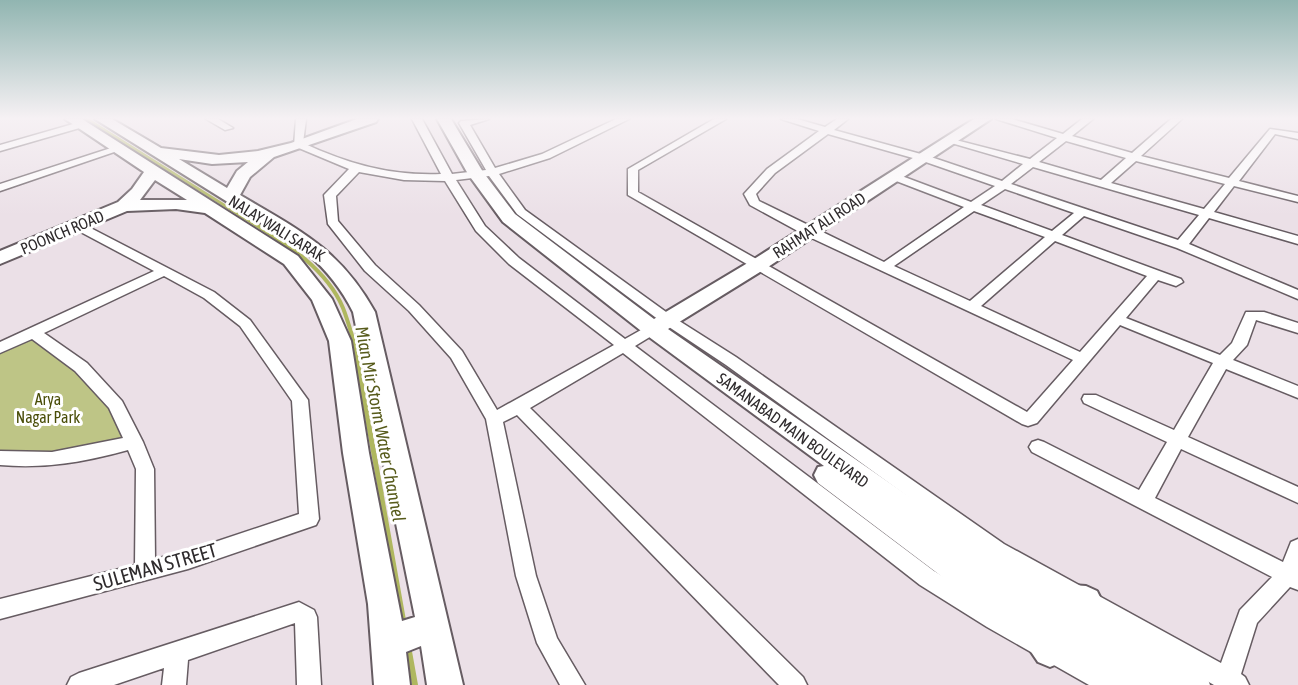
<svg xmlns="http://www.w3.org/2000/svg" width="1298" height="685" viewBox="0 0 1298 685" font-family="'Asap Condensed',sans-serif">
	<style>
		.green { fill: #bec586 }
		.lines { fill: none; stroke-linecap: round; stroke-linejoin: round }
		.stream-far3 { stroke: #afb75f; stroke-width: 3 }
		.stream-far2 { stroke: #afb75f; stroke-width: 4 }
		.stream-far1 { stroke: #afb75f; stroke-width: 5 }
		.stream { stroke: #afb75f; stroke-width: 6 }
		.street-casing { stroke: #665c62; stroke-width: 3 }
		.secondary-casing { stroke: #665c62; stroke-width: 4 }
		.street { fill: #fff; fill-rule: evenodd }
		.secondary { fill: #fff; fill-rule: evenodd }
		.labels { text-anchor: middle; stroke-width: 6; stroke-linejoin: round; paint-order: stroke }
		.street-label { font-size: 16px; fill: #2f2b2d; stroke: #fff }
		.park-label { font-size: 16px; fill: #494d08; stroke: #fff }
		.water-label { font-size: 18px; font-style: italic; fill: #575b1b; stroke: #fff }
		.near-street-label { font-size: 20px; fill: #2f2b2d; stroke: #fff }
	</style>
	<rect width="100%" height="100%" fill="#ebe0e7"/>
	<path class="green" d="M39,325L116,410L132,441L56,457L0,453V344Z"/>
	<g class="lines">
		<path class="stream-far3" d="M87,119L243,217"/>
		<path class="stream-far2" d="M241,215C278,239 325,265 343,308C347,318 350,329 353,339"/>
		<path class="stream-far1" d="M353,338L381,493"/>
		<path class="stream" d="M380,491L404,626
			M408,646L415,685"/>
		<g class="street-casing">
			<path id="street" d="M206,119H218L233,128L225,130Z
				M296,119H306L303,143C348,164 391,176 441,174L412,119H422L452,174L486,170L459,123L461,121L489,119L470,125L495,168L542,154L616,119H629L550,158L499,174L525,210L673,317L736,357L1004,544L1221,663L1240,610L1272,577L1032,452L1029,447L1032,442L1038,440L1044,442L1139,490L1167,442L1084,403L1082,399L1084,395H1096L1174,430L1213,363L1120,325L1037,423L1028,426L1022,424L628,195V169L714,119H726L638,170V192L1027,412L1073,360L805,235L750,205L744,194L767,169L819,131L781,119H797L825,127L837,119H848L834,130L928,156L1002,181L1023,164L948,142V138L1030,159L1057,138L996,119H1012L1063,134L1082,119H1093L1072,136L1132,153L1171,119H1182L1141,156L1229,178L1270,129L1298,133V139L1275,134L1239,181L1298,196V202L1234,186L1214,212L1298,236V244L1209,218L1189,244L1298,290V299L1177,248L1084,216L1062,235L1181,279L1183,282L1176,286L1158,280L1126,318L1220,355L1232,343L1246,312H1264L1298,323V333L1256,320L1247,345L1233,360L1298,386V398L1226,369L1188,437L1298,487V503L1181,449L1155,498L1283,562L1291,542L1298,539V590L1290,587L1257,623L1241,674L1245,677L1249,685H1214L990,556L726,365L663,323L517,214L489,176L456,180L485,226L519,258L625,339L648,326H658L660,329L658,332L635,346L934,571L1003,613L1120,677L1124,685H1089L987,627L920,585L623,353L530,408L803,677L807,685H779L517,415L503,422L536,576L557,638L585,685H560L537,643L516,576L486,419L451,358L409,311L365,271L328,224L324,195L349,169L294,146ZM828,134L920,160L995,186L971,202L899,175H891V179L964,207L884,262L759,201L756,194L775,173ZM1066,141L1126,158L1101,180L1039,162ZM1136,161L1225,184L1204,209L1111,183ZM1033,167L1199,215L1178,240L1011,184ZM359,172L404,180L445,181L476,231L509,264L614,345L497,410L462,351L419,305L375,265L338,221L336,196ZM1005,189L1074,213L1052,231L981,205ZM974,211L1045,237L970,301L894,266ZM1055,241L1147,276L1080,352L981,306Z
				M80,122L85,125L83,127L0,151V145Z
				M114,147L123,149L0,191V184Z
				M79,222L214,292L250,320L308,400L319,519L316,525L188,569L0,619V599L135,565L136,469L128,450C85,462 45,469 0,465V451L52,452L123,438L109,408L75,371L32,339L0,353V342L154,271L75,229V223ZM164,276L204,298L240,326L292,401L299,514L188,551L155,559L154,469L143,442L122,401L87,363L44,333Z
				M299,602L314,610L317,617L321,685H297L295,623L188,660L186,685H162L164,668L114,685H67L71,677L79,673Z"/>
		</g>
		<g class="secondary-casing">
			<path id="secondary" d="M65,119H82L298,256L332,299L351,341L369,453L402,621L415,617L353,312C340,286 324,267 301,248L95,119H112L161,148L219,155L258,151L291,143L357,119H378L376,122L274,157L250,177L240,195C299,230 340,249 375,312L463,685H427L421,646L406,652L410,685H374L368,604L343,453L329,341L312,300L284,264L205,213L176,209L127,211L0,264V251L118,202L132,189L144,172ZM179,159L212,164L248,162L237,171L227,188ZM155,180L187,200H140Z
				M437,119H451L483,172L515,214L654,319L751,261L974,119H991L765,269L668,329L999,559L1043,583L1086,586L1097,591L1102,601L1095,612L1205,672L1210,685H1120L1066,653L1062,662L1050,667L1038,662L1008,618L957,588L818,483L814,475L818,467L824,466L645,334L503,222L468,174Z"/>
		</g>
		<use href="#street" class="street"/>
		<use href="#secondary" class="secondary"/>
	</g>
	<linearGradient id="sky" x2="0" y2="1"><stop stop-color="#91b5b1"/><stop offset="0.55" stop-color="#f6f1f4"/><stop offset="1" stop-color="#f6f1f4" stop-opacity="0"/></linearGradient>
	<rect width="1298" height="215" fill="url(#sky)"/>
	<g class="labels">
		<g class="street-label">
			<text transform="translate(819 225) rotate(-33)" y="6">RAHMAT ALI ROAD</text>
			<text transform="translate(277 228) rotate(32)" y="6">NALAY WALI SARAK</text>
			<text transform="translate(62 232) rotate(-23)" y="6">POONCH ROAD</text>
			<text transform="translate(793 430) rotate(36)" y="6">SAMANABAD MAIN BOULEVARD</text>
		</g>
		<g class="park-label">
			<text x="48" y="405">Arya<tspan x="48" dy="18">Nagar Park</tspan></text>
		</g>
		<g class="water-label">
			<text transform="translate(380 424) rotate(79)" y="6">Mian Mir Storm Water Channel</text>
		</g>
		<g class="near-street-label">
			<text transform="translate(155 567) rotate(-16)" y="7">SULEMAN STREET</text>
		</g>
	</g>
</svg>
